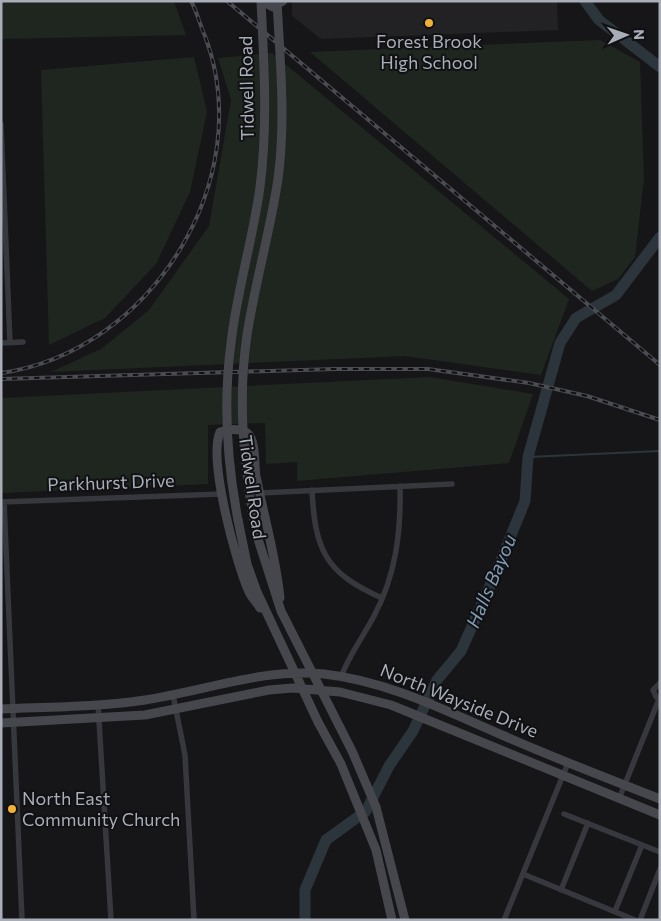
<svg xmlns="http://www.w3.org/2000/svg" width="661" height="921" viewBox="0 0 661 921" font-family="Commissioner,sans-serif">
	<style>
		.built { fill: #222225 }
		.green { fill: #1e261f }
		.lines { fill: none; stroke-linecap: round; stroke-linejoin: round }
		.stream { stroke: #2c353c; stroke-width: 2 }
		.river { stroke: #2c353c; stroke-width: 11 }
		.minor { stroke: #37383d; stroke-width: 5.5 }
		.secondary { stroke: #45474d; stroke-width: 9 }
		.rail-casing { stroke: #4a4c52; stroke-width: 4 }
		.rail { stroke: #111113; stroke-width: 2; stroke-dasharray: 5.5; stroke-linecap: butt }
		.secondary-bridge { stroke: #45474d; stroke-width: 9 }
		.poi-dot { fill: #f2b134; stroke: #111113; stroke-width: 2 }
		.labels { text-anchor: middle; stroke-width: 4; stroke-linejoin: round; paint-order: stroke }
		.poi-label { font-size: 18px; fill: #a8adb8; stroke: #111113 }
		.street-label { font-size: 18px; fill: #a8adb8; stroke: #111113 }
		.water-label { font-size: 19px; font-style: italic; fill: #7f9bb3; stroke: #111113 }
	</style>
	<rect width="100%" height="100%" fill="#161618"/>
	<path class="built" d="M292,1H557L558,30L321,39L292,16Z"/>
	<path class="green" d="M1,1H174L186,35L1,39Z
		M600,40L640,62L644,178L635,257L618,279L592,291L310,52Z
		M272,53L569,299L541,375L405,356L51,372L101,349L149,310L209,226L231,100L218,58Z
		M194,57L207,112L190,192L156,264L105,318L49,345L41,70Z
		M430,377L533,394L509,463L297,481V462L266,464L265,423L208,425V484L1,493V398Z"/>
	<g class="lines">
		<path class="stream" d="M528,457L660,451"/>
		<path class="river" d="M585,1L599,20L660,67
			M305,920V890L326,840L366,811L389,766L413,731L437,680L461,651L497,570L525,501L528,457L560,343L576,318L616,295L660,237"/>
		<path class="minor" d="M1,124L10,343
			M1,343L23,342
			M312,490C315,550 325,573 382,598
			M260,493L452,484
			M1,502L222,494
			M4,502L22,920
			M341,677C349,655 363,637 374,616C396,575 401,532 400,486
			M660,683L653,690L656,697L660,699
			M173,695L185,755L194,920
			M98,704L111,920
			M619,799L659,699
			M564,814L660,852
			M523,874L635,920
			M561,890L588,823
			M615,911L642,845
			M504,920L568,763
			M640,920L660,869"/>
		<path class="secondary" d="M262,1L273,7L283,1
			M253,516L258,539L281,611L352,751L376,807L405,920
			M238,520L247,564L257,592L318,722L341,764L376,850L392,920
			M260,608C257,603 252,598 249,592C236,563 208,460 220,432C229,429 246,427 251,438C256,449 254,465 256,476C264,517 276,557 280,598
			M1,709C49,707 98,707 145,700C205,691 262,668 324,674C387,681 444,710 502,735C554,758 607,778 660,799
			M1,723L145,715L269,690L293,688L340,692L391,705L660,815"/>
		<g class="rail-casing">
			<path id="rail" d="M227,1L660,365
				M1,373C151,352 259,179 205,36C200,25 197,12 191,1
				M1,379L334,369H428L529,383L587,396L660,420"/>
		</g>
		<use href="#rail" class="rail"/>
		<path class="secondary-bridge" d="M253,516C243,456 238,396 247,335C255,283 270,232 278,179C286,120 280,60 277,1
			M238,520C227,462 223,402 231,343C237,290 253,239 260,187C268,125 264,63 261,1"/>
	</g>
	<g class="poi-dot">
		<circle cx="429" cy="23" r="5"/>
		<circle cx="12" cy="809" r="5"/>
	</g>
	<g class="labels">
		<g class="poi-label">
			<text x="429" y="48">Forest Brook<tspan x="429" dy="21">High School</tspan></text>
			<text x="22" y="805" text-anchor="start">North East<tspan x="22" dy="21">Community Church</tspan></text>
		</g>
		<g class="street-label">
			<text transform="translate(247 88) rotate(-91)" y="6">Tidwell Road</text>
			<text transform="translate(111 483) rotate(-2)" y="6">Parkhurst Drive</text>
			<text transform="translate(252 487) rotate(82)" y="6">Tidwell Road</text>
			<text transform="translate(459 701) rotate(22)" y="6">North Wayside Drive</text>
		</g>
		<g class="water-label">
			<text transform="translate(491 581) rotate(-67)" y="7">Halls Bayou</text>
		</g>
	</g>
	<rect width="661" height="921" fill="none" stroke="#a8adb8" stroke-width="5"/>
	<g transform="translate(626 35) rotate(88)" stroke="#111113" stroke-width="4" paint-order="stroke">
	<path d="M0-4L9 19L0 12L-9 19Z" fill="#a8adb8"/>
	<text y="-8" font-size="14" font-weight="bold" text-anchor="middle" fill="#a8adb8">N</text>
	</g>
</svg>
